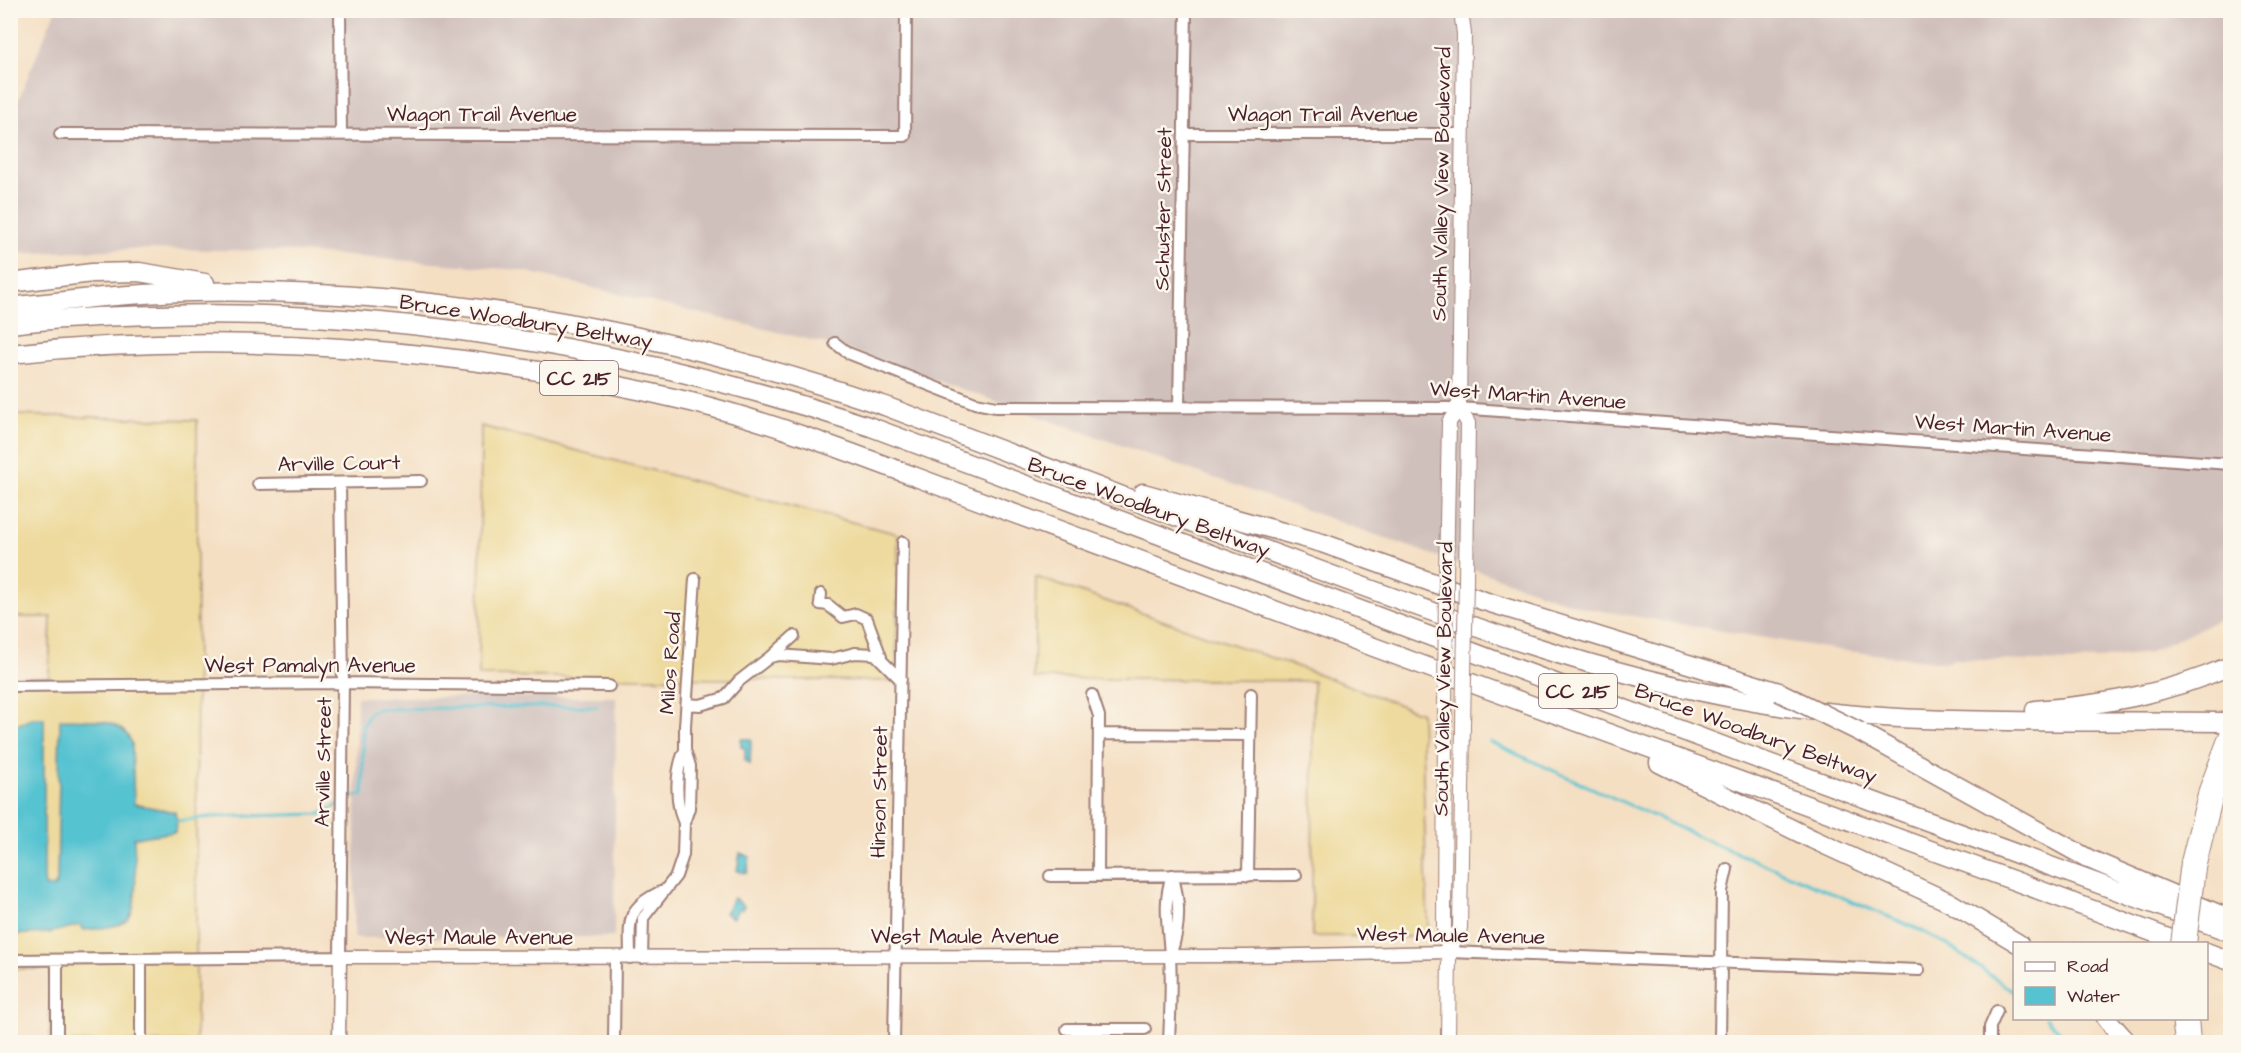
<svg xmlns="http://www.w3.org/2000/svg" width="2241" height="1053" viewBox="0 0 2241 1053" font-family="'Architects Daughter',sans-serif">
	<style>
		.industrial { fill: #d0c0bc }
		.sand { fill: #eeda9e; stroke: #9c7c64; stroke-width: 1.5 }
		.water { fill: #57c3d1; stroke: #50717e; stroke-width: 1.5 }
		.lines { fill: none; stroke-linecap: round; stroke-linejoin: round }
		.stream { stroke: #57c3d1; stroke-width: 3 }
		.minor-casing { stroke: #9f7f77; stroke-width: 14 }
		.tertiary-casing { stroke: #9f7f77; stroke-width: 15 }
		.secondary-casing { stroke: #9f7f77; stroke-width: 16 }
		.motorway-casing { stroke: #9f7f77; stroke-width: 21 }
		.minor { stroke: #fff; stroke-width: 10 }
		.tertiary { stroke: #fff; stroke-width: 12 }
		.secondary { stroke: #fff; stroke-width: 14 }
		.motorway { stroke: #fff; stroke-width: 18 }
		.secondary-bridge-casing { stroke: #9f7f77; stroke-width: 16; stroke-linecap: butt }
		.motorway-bridge-casing { stroke: #9f7f77; stroke-width: 21; stroke-linecap: butt }
		.secondary-bridge { stroke: #fff; stroke-width: 14 }
		.motorway-bridge { stroke: #fff; stroke-width: 18 }
		.labels { text-anchor: middle; stroke-width: 5; stroke-linejoin: round; paint-order: stroke }
		.shield { fill: #fbf7ec; stroke: #7f6065; stroke-width: 1.5 }
		.shield-label { font-size: 20px; font-weight: bold; fill: #4a1f2b }
		.street-label { font-size: 21px; fill: #4a1f2b; stroke: #fbf7ec }
	</style>
	<rect width="100%" height="100%" fill="#fbf7ec"/>
	<filter id="ink" filterUnits="userSpaceOnUse"><feTurbulence type="fractalNoise" baseFrequency=".0167" numOctaves="2"/><feDisplacementMap in="SourceGraphic" scale="12" xChannelSelector="R" yChannelSelector="G"/><feConvolveMatrix kernelMatrix="1 2 1 2 8 2 1 2 1" color-interpolation-filters="sRGB"/></filter>
	<filter id="wash" filterUnits="userSpaceOnUse"><feTurbulence type="fractalNoise" baseFrequency=".008" numOctaves="4" result="noise"/><feDisplacementMap in="SourceGraphic" scale="24" xChannelSelector="R" yChannelSelector="G"/><feGaussianBlur stdDeviation="1.35" result="paint"/><feColorMatrix in="noise" values="0 0 0 0 0 0 0 0 0 0 0 0 0 0 0 0 0 1.4 0 .05"/><feComposite in="paint" operator="in"/></filter>
	<g filter="url(#wash)">
		<rect width="100%" height="100%" fill="#f4dfc3"/>
		<path class="industrial" d="M55,11H2230V614L2148,653L2071,662L1953,659L1946,662L1838,650L1584,608L844,348L519,270L287,251L131,249L11,254L10,120Z
			M357,697H616L614,937L354,938Z"/>
		<path class="sand" d="M11,415L197,420L196,1042H50V969H11L10,677H49L51,617H11Z
			M481,426L898,534L896,681L479,676Z
			M1036,577L1313,672L1421,713L1428,928L1419,937L1312,936L1313,681L1034,678Z"/>
		<path class="water" d="M34,718H44V882L46,887H54L57,882L60,719C84,720 123,716 132,744L134,804L175,812L177,821L175,832L134,838C134,856 141,910 126,921C116,928 96,928 84,930L80,925L49,933L11,935V727Z
			M741,739H751L750,764L745,760V748L741,747Z
			M740,853L750,857L747,873L737,871Z
			M734,898L744,906L742,910L739,908L733,918L725,913Z"/>
		<g class="lines">
			<path class="stream" d="M1490,742L1711,842L1920,930L1946,944L2014,992
				M343,801L354,796L363,795V726L370,712L377,709L597,706
				M177,821L210,817L321,814L338,805
				M2046,1018L2070,1042"/>
		</g>
	</g>
	<g filter="url(#ink)">
		<g class="lines">
			<g class="minor-casing">
				<path id="minor" d="M340,10L341,134
					M60,134L905,136L906,10
					M1184,134H1463
					M835,343L848,353L975,403L996,407L1459,408L2230,464
					M1179,407L1186,10
					M258,484L421,481
					M821,594L820,604L828,605L843,617L856,614L867,619L881,657
					M771,657L794,636
					M10,686L343,683L609,686
					M1092,695L1099,716L1098,874
					M687,704L700,705L724,698L739,681L770,657L779,655L831,659L855,653L875,654L901,680
					M1099,734L1250,735
					M684,823C675,802 675,771 685,750
					M1050,876L1296,875
					M1248,876L1251,694
					M1449,952L1919,970
					M1170,956C1180,929 1181,902 1172,875
					M630,958C630,923 624,909 660,892
					M642,958L643,918L676,876L683,855L684,823L689,808L690,766L685,750V726L695,579
					M10,960L340,957L343,683L340,483
					M1067,1029H1145
					M57,1042V960
					M141,1042V959
					M614,1042L615,958
					M894,1042L903,542
					M1098,1042V1029
					M1169,1042C1170,1014 1172,986 1170,958C1169,927 1162,905 1172,875
					M1720,1042L1722,891L1727,869
					M1990,1042V1027L1997,1011"/>
			</g>
			<g class="tertiary-casing">
				<path id="tertiary" d="M339,1042L340,957L1248,956L1449,952"/>
			</g>
			<g class="secondary-casing">
				<path id="secondary" d="M1459,408L1468,423L1466,581
					M1446,576L1449,422L1459,408L1464,34L1461,10
					M1445,716L1444,928L1449,952L1448,1042
					M2188,862L2206,790L2230,726
					M2198,868L2214,803L2230,755
					M1449,952L1460,928L1463,724
					M2179,1018L2182,1042
					M2191,1018L2193,1042"/>
			</g>
			<g class="motorway-casing">
				<path id="motorway" d="M10,283L92,273L139,272L205,283
					M10,307C70,300 131,293 191,292C427,287 662,330 885,406C1025,460 1165,512 1305,565C1452,620 1599,675 1754,702C1911,729 2072,719 2230,722
					M10,324C60,318 110,316 160,315C403,308 641,351 871,427L1766,762L2230,932
					M10,354C235,329 472,349 691,402C787,426 880,464 972,498C1108,548 1244,599 1379,649C1647,749 1917,843 2184,944
					M1143,493L1322,543L1484,601L1779,692
					M2035,710C2104,705 2166,694 2230,666
					M1860,732L2089,859L2230,919
					M1659,763L1812,839L1949,902L2019,944
					M2206,952L2230,961
					M2106,1018L2127,1042"/>
			</g>
			<use href="#minor" class="minor"/>
			<use href="#tertiary" class="tertiary"/>
			<use href="#secondary" class="secondary"/>
			<use href="#motorway" class="motorway"/>
			<g class="secondary-bridge-casing">
				<path id="secondary-bridge" d="M1445,716L1446,576
					M1463,724L1466,581
					M2178,944L2188,862
					M2189,944L2198,868"/>
			</g>
			<g class="motorway-bridge-casing">
				<path id="motorway-bridge" d="M1779,692L1860,732"/>
			</g>
			<use href="#secondary-bridge" class="secondary-bridge"/>
			<use href="#motorway-bridge" class="motorway-bridge"/>
		</g>
	</g>
	<g class="labels">
		<g class="shield">
			<rect x="540" y="361" width="78" height="34" rx="4.5"/>
			<rect x="1539" y="674" width="78" height="34" rx="4.5"/>
		</g>
		<g class="shield-label">
			<text x="579" y="385">CC 215</text>
			<text x="1578" y="698">CC 215</text>
		</g>
		<g class="street-label">
			<text x="482" y="121">Wagon Trail Avenue</text>
			<text x="1323" y="121">Wagon Trail Avenue</text>
			<text transform="translate(1441 184) rotate(-89)" y="7">South Valley View Boulevard</text>
			<text transform="translate(1163 209) rotate(-89)" y="7">Schuster Street</text>
			<text transform="translate(526 321) rotate(9)" y="7">Bruce Woodbury Beltway</text>
			<text transform="translate(1528 395) rotate(4)" y="7">West Martin Avenue</text>
			<text transform="translate(2013 428) rotate(4)" y="7">West Martin Avenue</text>
			<text transform="translate(339 463) rotate(-1)" y="7">Arville Court</text>
			<text transform="translate(1149 507) rotate(20)" y="7">Bruce Woodbury Beltway</text>
			<text transform="translate(670 663) rotate(-86)" y="7">Milos Road</text>
			<text x="310" y="672">West Pamalyn Avenue</text>
			<text transform="translate(1443 679) rotate(-89)" y="7">South Valley View Boulevard</text>
			<text transform="translate(1756 733) rotate(20)" y="7">Bruce Woodbury Beltway</text>
			<text transform="translate(323 762) rotate(-89)" y="7">Arville Street</text>
			<text transform="translate(879 792) rotate(-89)" y="7">Hinson Street</text>
			<text transform="translate(1451 935) rotate(1)" y="7">West Maule Avenue</text>
			<text x="965" y="943">West Maule Avenue</text>
			<text x="479" y="944">West Maule Avenue</text>
		</g>
	</g>
	<rect width="2241" height="1053" fill="none" stroke="#fbf7ec" stroke-width="36"/>
	<rect x="2013" y="942" width="195" height="78" fill="#fbf7ec" stroke="#b4a19f" stroke-width="1.5"/>
	<rect x="2025" y="962" width="30" height="9" fill="#ffffff" stroke="#b4a19f" stroke-width="1.5"/>
	<text x="2067" y="972" font-size="18" fill="#4a1f2b">Road</text>
	<rect x="2025" y="987" width="30" height="18" fill="#57c3d1" stroke="#b4a19f" stroke-width="1.5"/>
	<text x="2067" y="1002" font-size="18" fill="#4a1f2b">Water</text>
</svg>
